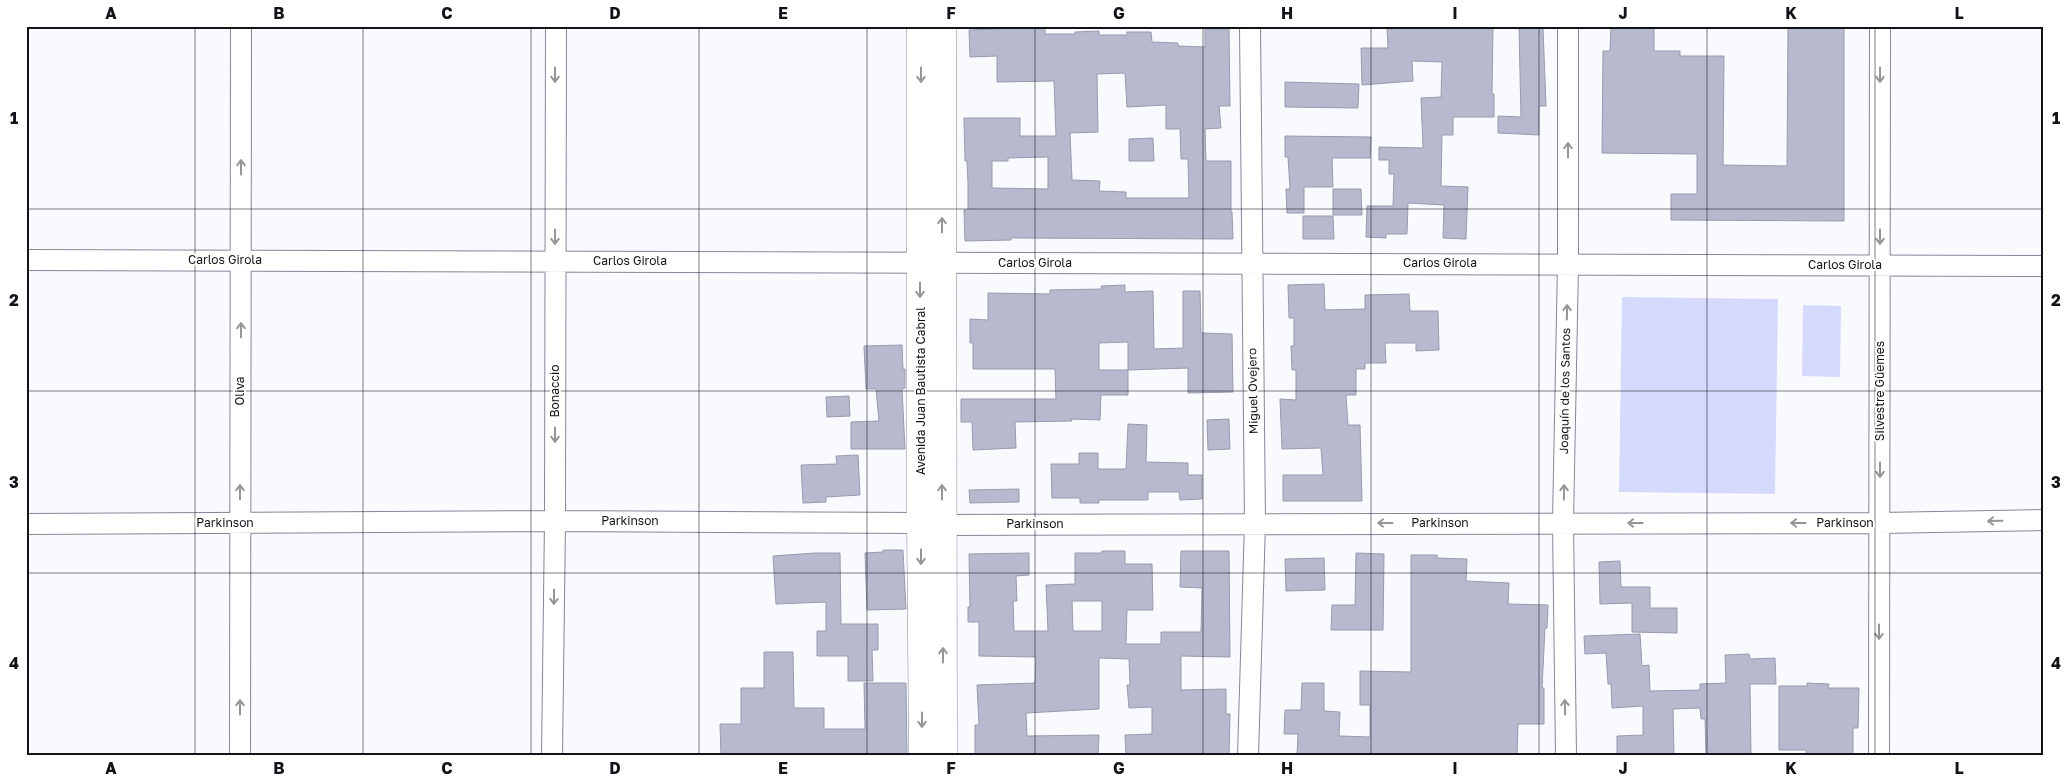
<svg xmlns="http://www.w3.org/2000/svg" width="2070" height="782" viewBox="0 0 2070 782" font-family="'Golos Text',sans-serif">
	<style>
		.garden { fill: #d5dafc }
		.building { fill: #b7bace; stroke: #989aae; fill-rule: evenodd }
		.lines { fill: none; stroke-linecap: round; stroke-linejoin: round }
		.street-casing { stroke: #848699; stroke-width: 22 }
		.secondary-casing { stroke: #848699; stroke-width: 29 }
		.street { stroke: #fff; stroke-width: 20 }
		.secondary { stroke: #fff; stroke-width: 28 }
		.oneway { stroke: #949598 }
		.grid { fill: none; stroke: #121319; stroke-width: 1; stroke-opacity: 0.55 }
		.labels { text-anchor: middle; stroke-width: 4; stroke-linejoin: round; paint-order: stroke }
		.street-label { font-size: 12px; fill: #121319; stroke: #fff }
		.neatline { fill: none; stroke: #121319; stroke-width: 2 }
		.grid-label { font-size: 16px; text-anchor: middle; font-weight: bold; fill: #121319 }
	</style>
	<rect width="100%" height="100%" fill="#f9fafe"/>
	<path class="garden" d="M1622,297L1778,299L1775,494L1619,492Z
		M1803,305L1841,306L1840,377L1802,376Z"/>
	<path class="building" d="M1045,27V34H1075V32L1099,31V35H1127V32H1151L1152,42L1178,43V46L1205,47V29H1229L1230,106H1219L1221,128L1205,129L1206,161H1231V212H1232L1233,239L1011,238V240L965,241L964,210H968V184L967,161H965L964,118H1020V136H1056L1054,81L997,82V56L970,57L969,30ZM1125,73L1127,107L1166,105V129H1180L1181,159H1188L1189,198H1126V192L1099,191L1100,181L1072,180L1070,133L1098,132L1097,74ZM1048,157V189L992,188V161H1008V158Z
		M1611,27L1654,28V51H1680V56H1724L1723,165L1787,166L1788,28H1844V221L1671,220V194H1697V154L1602,153L1603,51H1610Z
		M1407,28H1493L1492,94H1494V117H1453V135H1442L1441,186L1468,187L1466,239L1443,238L1444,205L1408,203L1407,234H1386V238L1366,237L1367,206H1393L1394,174H1389V160H1379V147L1423,148L1421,98L1441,97L1442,62L1412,61L1413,81L1362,85L1361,48H1388L1387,29Z
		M1519,28H1543L1546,106H1539V135L1498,133V116L1521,117Z
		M1285,82L1359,84L1358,108L1285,107Z
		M1285,136L1371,137L1370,158H1332L1333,187H1304V213H1287L1286,189H1290L1288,157H1285Z
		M1153,138L1154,161H1129V139Z
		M1333,189H1361L1362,215H1333Z
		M1303,216H1333L1334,239H1303Z
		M1324,284L1325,310L1365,309V295L1409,294L1410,311H1438L1439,350L1416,351V343H1385L1386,363H1365V369H1356V395H1346L1348,425H1360L1362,501H1283V475H1323L1321,448L1282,449L1280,399L1296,400V370H1292L1291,346H1294V318H1289L1288,285Z
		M1125,285V292L1153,291L1154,349L1183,348V291H1200L1201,333L1232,334L1233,392L1188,393V368L1128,370V342L1099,343V370H1128V395H1101L1100,420L1071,419L1072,421L1015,422L1016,448L973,450L972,422H961V399H1056L1055,369H973V343H970V319L988,320V293L1050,294V290L1102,289L1101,286Z
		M902,345L903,369H905V388L902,389L905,449H851V422L879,421L876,389H866L864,346Z
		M849,396L850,416L827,417L826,397Z
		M1229,419L1230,449L1208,450L1207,420Z
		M1128,424L1147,425L1146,462L1188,463V475H1202V499L1180,500L1179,492H1148V500H1099V503H1080V498H1052L1051,464H1079V453H1098V469H1126Z
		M858,455L860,495L826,497V502L803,503L801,465L837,464L836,456Z
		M1019,489V502L970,503L969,490Z
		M883,550H903L906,609L867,610L865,553L883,552Z
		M1102,551H1125V564H1152L1153,610H1127L1126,644H1161V632H1201L1202,588L1180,587L1181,551H1229L1230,657L1181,656V690L1226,689V714H1230L1229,756H1126L1125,735L1152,734V707L1129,708L1127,685H1130L1129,659L1099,658V709L1026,713L1027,736L1099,735L1098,756H975V725H979L977,685L1035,683L1036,657L979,656V622H968V607H970L969,554L1029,553V575L1016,576L1017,601H1013L1014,631H1048L1046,585L1075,584V553H1102ZM1072,601H1102V631H1073Z
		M815,553H840L841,624H878V650H872L873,681H848V656H817V631H826V602L776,604L773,556Z
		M1356,553L1384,554L1383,630H1331L1332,605H1355Z
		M1411,555H1437V558L1467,559L1466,581L1509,583L1508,604L1548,605L1547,628H1545L1542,688H1544V724H1518L1517,756H1297L1298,734H1284L1285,710H1301L1302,683H1324V711L1340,712L1339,736L1370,737V705H1360V671L1411,672Z
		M1324,558L1325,590L1286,591L1285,559Z
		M1620,561L1621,587H1650V608H1677V633L1632,632V603L1600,604L1599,562Z
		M1640,634L1642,666L1649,665L1650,691L1700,690V684L1726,683L1725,655L1749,654L1750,659L1775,658L1776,684H1750L1751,756H1706L1705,719H1701L1700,708L1673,709L1674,756H1617V736L1643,735V706L1612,708L1611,684H1608L1606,653L1585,654L1584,636Z
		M764,652H793L794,708H824V729H865L864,683H906L907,756H721L720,724H741V688H764Z
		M1807,683L1829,684L1828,688H1859L1858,728H1853V756H1806V750H1779V686H1807Z"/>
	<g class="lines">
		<g class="street-casing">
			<path id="street" d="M26,260L2044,266
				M26,524L555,521L921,523L942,525L1880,523L2044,520
				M240,756L241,26
				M552,756L555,521L556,26
				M1248,756L1255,523L1250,26
				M1566,756L1563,523L1568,263V26
				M1879,756L1880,26"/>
		</g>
		<g class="secondary-casing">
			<path id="secondary" d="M921,26V523L923,756
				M942,26L943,756"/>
		</g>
		<use href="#street" class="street"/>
		<use href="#secondary" class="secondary"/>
	</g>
	<defs><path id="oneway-shaft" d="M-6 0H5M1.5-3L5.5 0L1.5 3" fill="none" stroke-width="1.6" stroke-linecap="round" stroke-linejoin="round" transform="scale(1.25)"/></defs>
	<g class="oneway">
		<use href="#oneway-shaft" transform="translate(555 75) rotate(90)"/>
		<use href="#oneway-shaft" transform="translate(921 75) rotate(90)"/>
		<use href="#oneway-shaft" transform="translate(1880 75) rotate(90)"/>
		<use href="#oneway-shaft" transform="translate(1568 150) rotate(-90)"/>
		<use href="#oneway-shaft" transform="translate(241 167) rotate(-90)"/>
		<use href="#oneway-shaft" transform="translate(942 225) rotate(-90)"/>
		<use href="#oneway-shaft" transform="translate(555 237) rotate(90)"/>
		<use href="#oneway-shaft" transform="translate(1880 237) rotate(90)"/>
		<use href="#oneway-shaft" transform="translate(920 290) rotate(90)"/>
		<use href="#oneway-shaft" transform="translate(1567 312) rotate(-89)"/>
		<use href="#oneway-shaft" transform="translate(241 330) rotate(-90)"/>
		<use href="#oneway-shaft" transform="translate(555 435) rotate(90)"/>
		<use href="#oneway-shaft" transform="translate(1880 470) rotate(90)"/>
		<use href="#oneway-shaft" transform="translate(240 492) rotate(-90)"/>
		<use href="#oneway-shaft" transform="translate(942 492) rotate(-90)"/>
		<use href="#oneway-shaft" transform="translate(1564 492) rotate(-89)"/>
		<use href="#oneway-shaft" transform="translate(1995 521) rotate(179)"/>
		<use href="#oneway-shaft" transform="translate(1385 523) rotate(180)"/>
		<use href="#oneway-shaft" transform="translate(1635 523) rotate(-180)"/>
		<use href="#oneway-shaft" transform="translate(1798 523) rotate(-180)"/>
		<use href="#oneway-shaft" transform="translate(921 557) rotate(90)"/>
		<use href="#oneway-shaft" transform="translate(554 597) rotate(91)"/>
		<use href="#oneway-shaft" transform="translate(1879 632) rotate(90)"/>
		<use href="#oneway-shaft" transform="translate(943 655) rotate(-90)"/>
		<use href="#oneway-shaft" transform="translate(240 707) rotate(-90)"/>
		<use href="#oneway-shaft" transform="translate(1565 707) rotate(-91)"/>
		<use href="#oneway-shaft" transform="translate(922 720) rotate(90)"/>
	</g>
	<path class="grid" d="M195,26V756M363,26V756M531,26V756M699,26V756M867,26V756M1035,26V756M1203,26V756M1371,26V756M1539,26V756M1707,26V756M1875,26V756M26,209H2044M26,391H2044M26,573H2044"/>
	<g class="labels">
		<g class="street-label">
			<text x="225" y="264">Carlos Girola</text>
			<text x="630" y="265">Carlos Girola</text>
			<text x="1035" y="267">Carlos Girola</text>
			<text x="1440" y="267">Carlos Girola</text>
			<text x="1845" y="269">Carlos Girola</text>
			<text transform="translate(240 391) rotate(-90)" y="4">Oliva</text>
			<text transform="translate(555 391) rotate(-90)" y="4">Bonaccio</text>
			<text transform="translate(921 391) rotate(-90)" y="4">Avenida Juan Bautista Cabral</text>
			<text transform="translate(1253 391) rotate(-91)" y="4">Miguel Ovejero</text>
			<text transform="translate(1565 391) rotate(-89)" y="4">Joaquín de los Santos</text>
			<text transform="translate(1880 391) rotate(-90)" y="4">Silvestre Güemes</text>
			<text x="630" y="525">Parkinson</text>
			<text x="225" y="527">Parkinson</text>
			<text x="1440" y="527">Parkinson</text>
			<text x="1845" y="527">Parkinson</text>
			<text x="1035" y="528">Parkinson</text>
		</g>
	</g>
	<rect width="2070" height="782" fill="none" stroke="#ffffff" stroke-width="55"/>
	<rect x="28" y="28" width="2014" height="726" class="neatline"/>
	<g class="grid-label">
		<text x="111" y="19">A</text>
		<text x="279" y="19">B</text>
		<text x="447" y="19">C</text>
		<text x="615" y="19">D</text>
		<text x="783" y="19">E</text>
		<text x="951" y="19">F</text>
		<text x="1119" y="19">G</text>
		<text x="1287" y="19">H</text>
		<text x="1455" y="19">I</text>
		<text x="1623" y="19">J</text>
		<text x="1791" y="19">K</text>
		<text x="1959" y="19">L</text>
		<text x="14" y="124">1</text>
		<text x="2056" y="124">1</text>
		<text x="14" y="306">2</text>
		<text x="2056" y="306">2</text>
		<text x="14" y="488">3</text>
		<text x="2056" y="488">3</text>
		<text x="14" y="669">4</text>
		<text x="2056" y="669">4</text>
		<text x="111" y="774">A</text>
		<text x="279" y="774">B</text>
		<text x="447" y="774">C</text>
		<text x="615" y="774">D</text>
		<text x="783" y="774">E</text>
		<text x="951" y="774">F</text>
		<text x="1119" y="774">G</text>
		<text x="1287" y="774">H</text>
		<text x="1455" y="774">I</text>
		<text x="1623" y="774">J</text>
		<text x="1791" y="774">K</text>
		<text x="1959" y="774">L</text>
	</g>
</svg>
